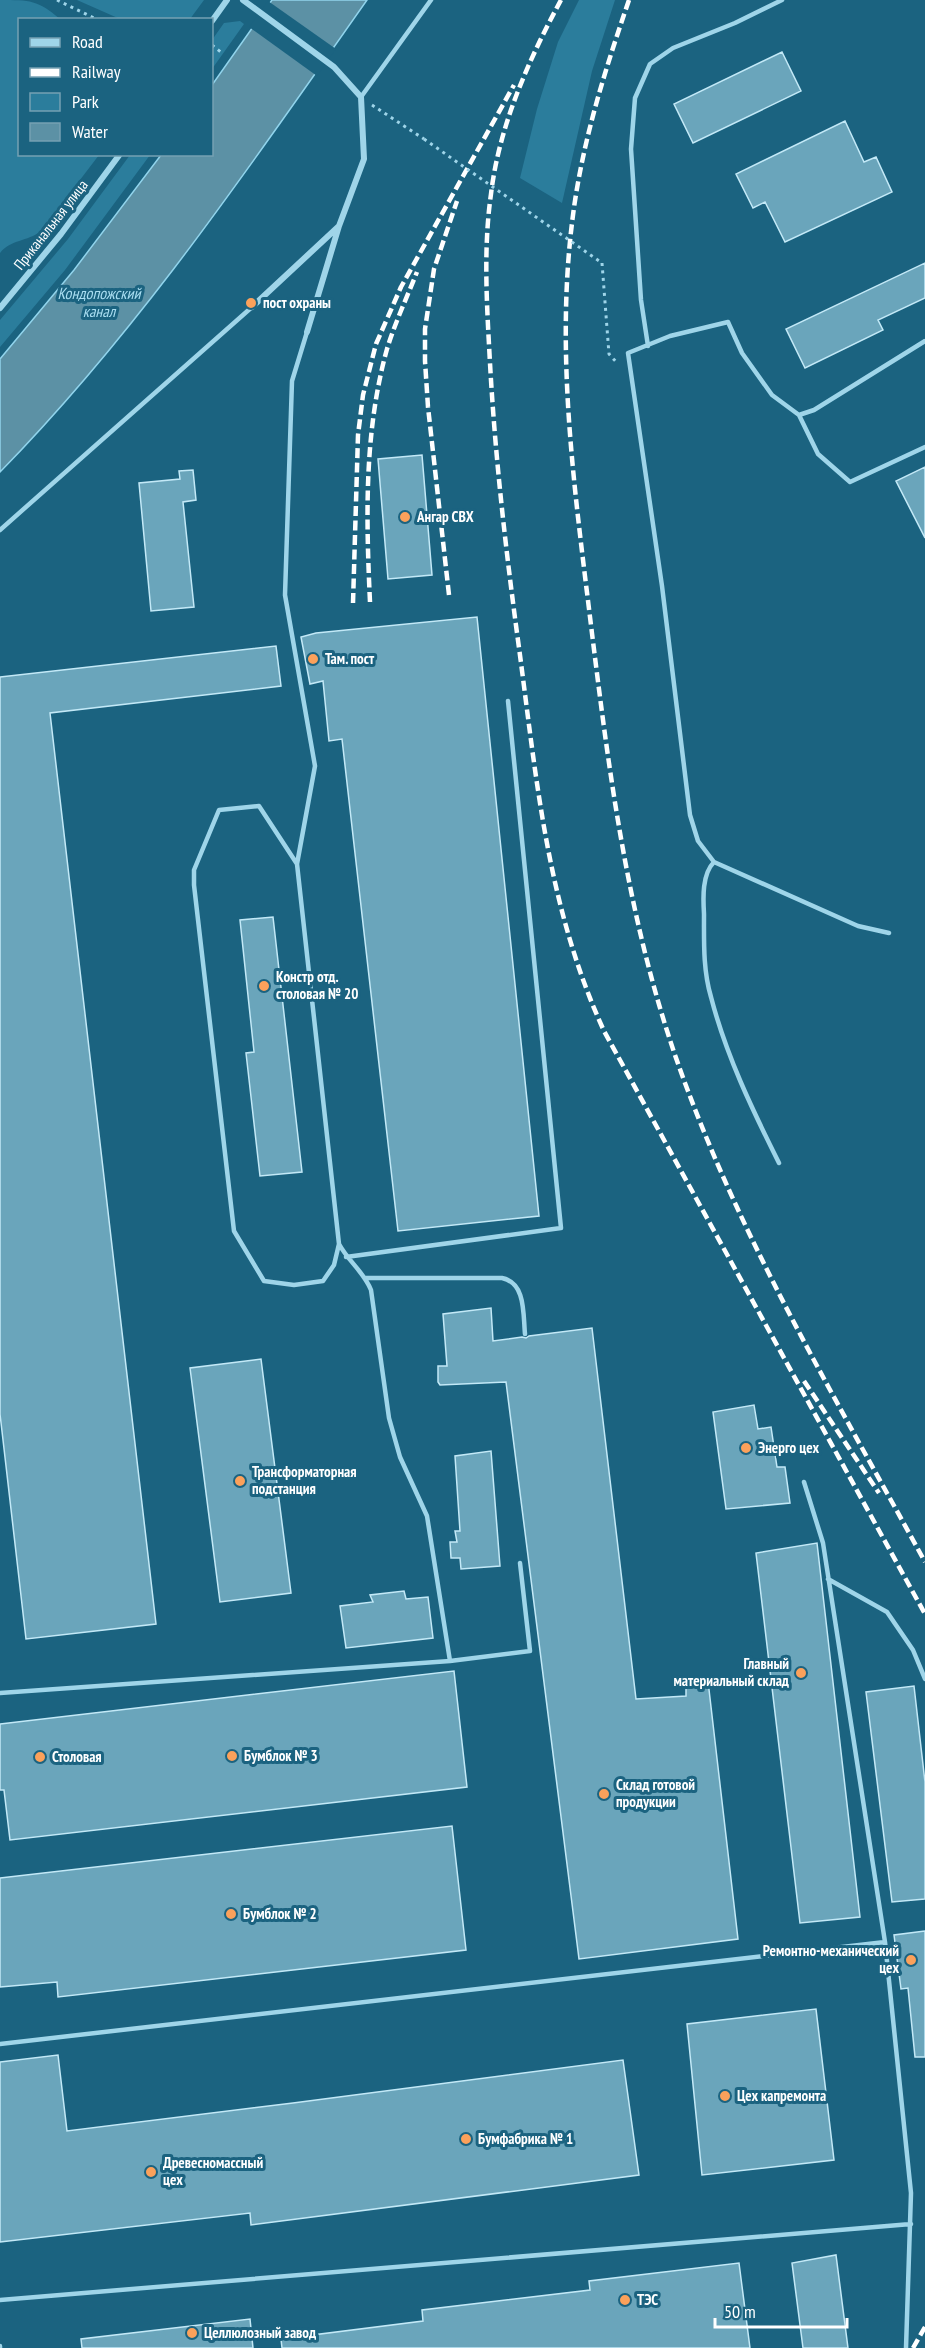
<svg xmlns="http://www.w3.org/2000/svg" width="925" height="2348" viewBox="0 0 925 2348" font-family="'PT Sans Narrow',sans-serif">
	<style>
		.green { fill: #2b7d9c }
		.water { fill: #5c91a5; stroke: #91d4ec; stroke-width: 1.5 }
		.pier { fill: #1b6380 }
		.building { fill: #6aa5bb; stroke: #c3e9f7; stroke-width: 1.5 }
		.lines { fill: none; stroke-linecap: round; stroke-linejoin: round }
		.path { stroke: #9fd5e9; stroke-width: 3; stroke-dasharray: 3 4.5; stroke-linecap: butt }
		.service { stroke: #9fd5e9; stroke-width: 4.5 }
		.minor { stroke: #9fd5e9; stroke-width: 6 }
		.rail { stroke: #fff; stroke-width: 4.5; stroke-dasharray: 10 4.5; stroke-linecap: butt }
		.path-bridge { stroke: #9fd5e9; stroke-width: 3; stroke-dasharray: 3 4.5; stroke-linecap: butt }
		.poi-dot { fill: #fba15b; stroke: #1b6380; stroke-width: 2 }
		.labels { text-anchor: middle; stroke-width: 6; stroke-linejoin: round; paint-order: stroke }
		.street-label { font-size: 15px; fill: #fff; stroke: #1b6380 }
		.poi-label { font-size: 15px; font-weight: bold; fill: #fff; stroke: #1b6380; text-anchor: start }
		.water-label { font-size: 16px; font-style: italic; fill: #aadef1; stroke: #1b6380 }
	</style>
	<rect width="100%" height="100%" fill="#1b6380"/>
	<path class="green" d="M0,0C30,0 38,0 60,19L20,20V154L99,155L41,231C27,242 11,239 0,253Z
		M77,0H204L190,19H120Z
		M579,0H615L592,71L562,203L520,178L537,109L558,42Z
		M240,21L244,24L212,69V40L224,23Z
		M130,155H150L65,270L0,347V320L68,239Z"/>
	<path class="water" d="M272,0H367C252,163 140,329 0,472V359L74,270L161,155L212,154V85Z"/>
	<path class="pier" d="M268,1L336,49L317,76L249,27Z"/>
	<path class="building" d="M782,52L801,91L693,143L674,104Z
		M845,121L864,162L876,157L892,192L785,242L765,202L753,208L736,174Z
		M925,263V298L878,320L883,330L805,368L786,329Z
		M422,455L432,575L388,579L378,459Z
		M925,467V538L896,481Z
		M193,470L196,500L183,502L194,607L151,611L139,483L180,479L179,471Z
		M477,617L539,1216L398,1231L342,739L329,741L323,681L310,684L301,637L316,633Z
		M276,646L281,686L50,713L156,1624L26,1639L0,1414V677Z
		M273,917L302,1172L260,1176L246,1053L254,1052L240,920Z
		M491,1308L493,1341L522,1337L526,1338L529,1336L592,1328L636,1699L686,1696V1683L708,1681L738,1939L579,1959L506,1382L440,1385L438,1382V1366H447L443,1314Z
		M261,1359L291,1593L220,1602L190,1368Z
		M754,1405L758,1429L771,1427L777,1467H785L790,1503L726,1509L713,1412Z
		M491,1451L500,1566L461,1569L460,1558H451L450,1542H457L455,1531H460L455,1456Z
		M817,1543L860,1917L800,1923L756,1553Z
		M404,1591L406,1599L428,1597L433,1638L346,1648L340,1606L373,1602L370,1595Z
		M454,1671L467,1787L10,1840L4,1790H0V1724Z
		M914,1686L925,1782V1899L892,1902L866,1692Z
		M452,1826L466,1950L58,1997L57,1982L0,1987V1878Z
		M925,1931V2057H915L908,1988L901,1989L894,1935Z
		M816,2009L834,2160L702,2175L687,2024Z
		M58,2055L67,2131L293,2103L623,2060L639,2175L251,2225L250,2213L0,2242V2062Z
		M836,2255L848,2348H803L792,2263Z
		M739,2263L750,2348H282L281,2339L423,2321L422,2310L590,2290L589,2281Z
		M250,2319L253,2348H82L81,2339Z"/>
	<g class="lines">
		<path class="path" d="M57,0L98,20
			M212,45L222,53
			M372,105L424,139
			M602,263L609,354L618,364"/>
		<path class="service" d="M361,97L431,0
			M307,332L292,381L285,595L315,766L297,864L339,1244C348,1261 364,1272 371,1290L389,1418L400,1457L427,1516L450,1661
			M648,346L641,300L631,149L635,98L650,64L673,48L735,23L782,0
			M799,415L814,410L925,341
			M0,530L252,307
			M714,862L698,841L690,815L662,586L628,353L670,336L728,322L742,353L772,395L799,415L818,454L850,482L925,447
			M297,864L259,806L219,810L194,870V885L234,1231L264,1281L294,1285L323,1281L334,1265L339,1244
			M779,1163C752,1109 726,1055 711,997C703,970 704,942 704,914C703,898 702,874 714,862L858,926L889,933
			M346,1257L561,1228L508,701
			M366,1278H502C526,1283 523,1314 525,1334
			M804,1482L823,1543L885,1942L911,2193L906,2348
			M828,1579L887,1612L913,1650L925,1679
			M0,1693L450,1661L530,1651L520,1563
			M0,2044L885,1942
			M0,2300L911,2224
			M0,2346V2348"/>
		<path class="minor" d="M243,0L334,67L361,97L364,159L339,226L252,307
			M212,21L227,0
			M0,308L61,234L120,154
			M307,332L339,226"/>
		<path class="rail" d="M561,0C529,59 499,126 491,194C483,250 487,307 490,363C495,454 505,543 517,633C536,771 545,902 604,1031L925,1614
			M629,0C604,73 581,146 572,223C556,355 574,486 590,617C610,780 629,936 688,1091C750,1256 841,1408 925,1562
			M449,595L428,407L425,361V329L434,269L457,201
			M370,602C366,517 364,432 387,349C395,323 407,297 417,272
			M353,603L358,435L363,395L376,344L401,287L514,85
			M804,1381L879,1493
			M913,2348L925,2327"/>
		<path class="path-bridge" d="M424,139L602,263"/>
	</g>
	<g class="poi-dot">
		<circle cx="251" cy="303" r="6"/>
		<circle cx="405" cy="517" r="6"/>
		<circle cx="313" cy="659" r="6"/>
		<circle cx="264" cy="986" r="6"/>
		<circle cx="746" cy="1448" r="6"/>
		<circle cx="240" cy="1481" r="6"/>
		<circle cx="801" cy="1673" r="6"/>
		<circle cx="232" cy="1756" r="6"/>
		<circle cx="40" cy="1757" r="6"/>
		<circle cx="604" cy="1794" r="6"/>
		<circle cx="231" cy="1914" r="6"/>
		<circle cx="911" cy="1960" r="6"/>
		<circle cx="725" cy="2096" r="6"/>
		<circle cx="466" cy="2139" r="6"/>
		<circle cx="151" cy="2172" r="6"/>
		<circle cx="625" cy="2300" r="6"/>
		<circle cx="192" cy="2333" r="6"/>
	</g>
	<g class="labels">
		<g class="street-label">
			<text transform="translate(51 225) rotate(-52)" y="5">Приканальная улица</text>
		</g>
		<g class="poi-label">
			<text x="263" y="308">пост охраны</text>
			<text x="417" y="522">Ангар СВХ</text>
			<text x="325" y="664">Там. пост</text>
			<text x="276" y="982">Констр отд.<tspan x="276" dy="17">столовая № 20</tspan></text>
			<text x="758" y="1453">Энерго цех</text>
			<text x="252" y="1477">Трансформаторная<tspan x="252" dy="17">подстанция</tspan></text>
			<text x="789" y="1669" text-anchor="end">Главный<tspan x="789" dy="17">материальный склад</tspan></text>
			<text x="244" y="1761">Бумблок № 3</text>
			<text x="52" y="1762">Столовая</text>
			<text x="616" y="1790">Склад готовой<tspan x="616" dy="17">продукции</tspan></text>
			<text x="243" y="1919">Бумблок № 2</text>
			<text x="899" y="1956" text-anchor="end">Ремонтно-механический<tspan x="899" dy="17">цех</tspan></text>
			<text x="737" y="2101">Цех капремонта</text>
			<text x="478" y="2144">Бумфабрика № 1</text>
			<text x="163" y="2168">Древесномассный<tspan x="163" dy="17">цех</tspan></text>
			<text x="637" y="2305">ТЭС</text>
			<text x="204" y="2338">Целлюлозный завод</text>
		</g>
		<g class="water-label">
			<text x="99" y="299">Кондопожский<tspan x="99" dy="18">канал</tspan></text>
		</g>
	</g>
	<rect x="18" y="18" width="195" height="138" fill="#1b6380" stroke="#76a1b3" stroke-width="1.5"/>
	<rect x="30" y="38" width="30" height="9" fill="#9fd5e9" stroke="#76a1b3" stroke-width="1.5"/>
	<text x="72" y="48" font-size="18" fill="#ffffff">Road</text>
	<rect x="30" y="68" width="30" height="9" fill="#ffffff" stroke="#76a1b3" stroke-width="1.5"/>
	<text x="72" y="78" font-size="18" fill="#ffffff">Railway</text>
	<rect x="30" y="93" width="30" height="18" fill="#2b7d9c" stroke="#76a1b3" stroke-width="1.5"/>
	<text x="72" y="108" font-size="18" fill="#ffffff">Park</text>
	<rect x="30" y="123" width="30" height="18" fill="#5c91a5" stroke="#76a1b3" stroke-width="1.5"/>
	<text x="72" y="138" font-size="18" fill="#ffffff">Water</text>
	<path d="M715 2318v9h132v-9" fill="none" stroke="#ffffff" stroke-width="3"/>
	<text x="724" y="2318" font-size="18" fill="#ffffff" stroke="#1b6380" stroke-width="4.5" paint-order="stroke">50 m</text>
</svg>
